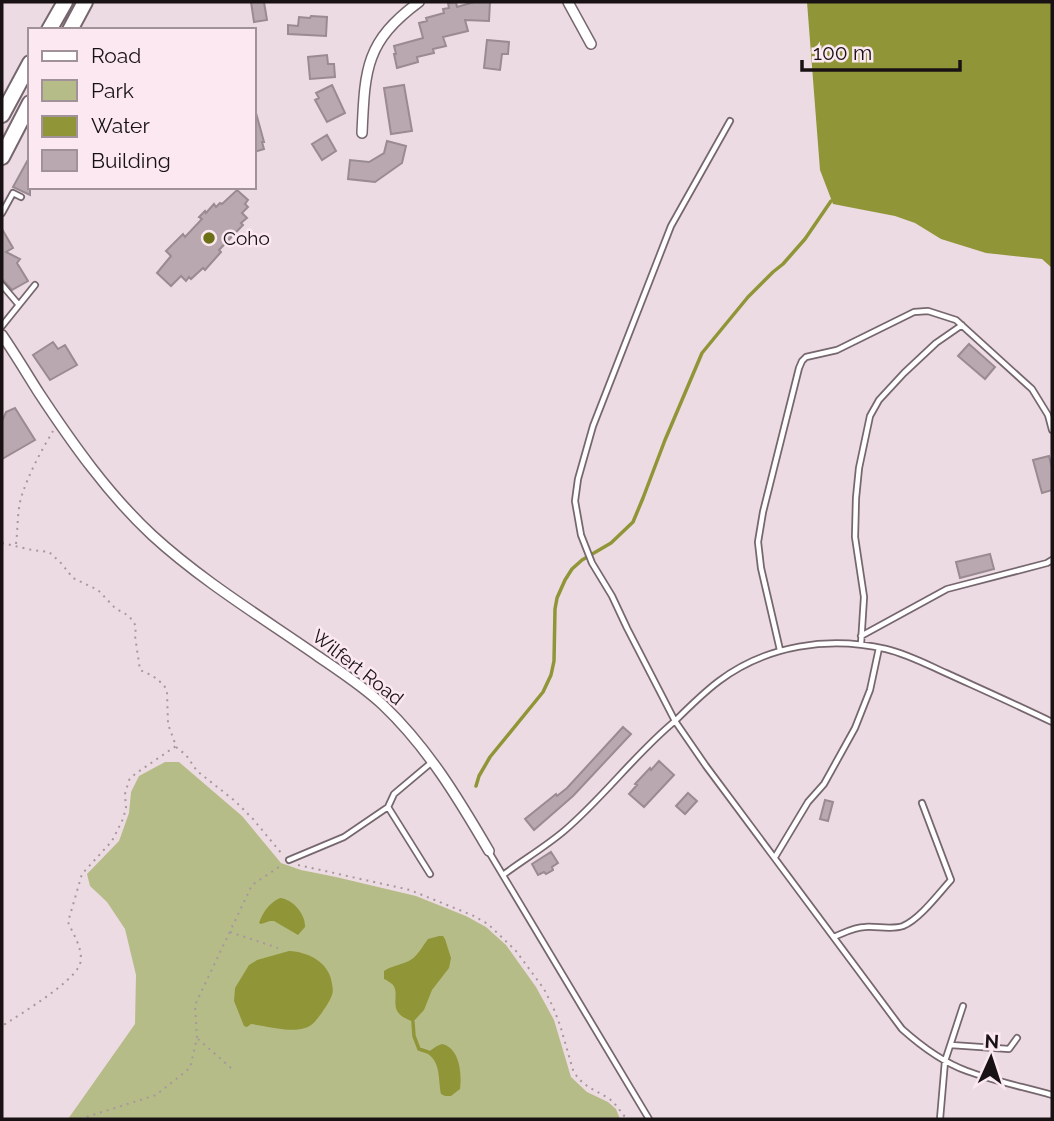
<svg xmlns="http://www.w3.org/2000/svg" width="1054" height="1121" viewBox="0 0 1054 1121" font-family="Raleway,sans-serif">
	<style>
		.green { fill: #b6bc87 }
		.water { fill: #909637 }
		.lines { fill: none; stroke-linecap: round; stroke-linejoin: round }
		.stream { stroke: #909637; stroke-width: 3.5 }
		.building { fill: #b9a8af; stroke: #9a8a91; stroke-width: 2 }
		.service-casing { stroke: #76676e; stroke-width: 8 }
		.minor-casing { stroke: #76676e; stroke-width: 12 }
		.primary-casing { stroke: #76676e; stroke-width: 18 }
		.path { stroke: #a6989e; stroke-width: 2; stroke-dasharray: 2 5; stroke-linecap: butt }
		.service { stroke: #fff; stroke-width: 4.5 }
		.minor { stroke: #fff; stroke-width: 9 }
		.primary { stroke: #fff; stroke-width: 14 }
		.poi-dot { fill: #6b7016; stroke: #fbe8f0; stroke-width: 2.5 }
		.labels { text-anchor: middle; stroke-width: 5; stroke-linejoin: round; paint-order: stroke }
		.poi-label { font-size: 19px; fill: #181214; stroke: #fbe8f0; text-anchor: start }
		.street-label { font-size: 19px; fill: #181214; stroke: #fbe8f0 }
	</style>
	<rect width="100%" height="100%" fill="#eddbe3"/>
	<path class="green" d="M165,762H179L242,816L281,863L301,870L336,877L416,896L466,916L486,927L506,945L536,987L554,1020L571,1077L587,1092L608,1102L616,1109L620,1119H68L135,1024L136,975L125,929L107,902L90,886L87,874L119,841L129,813L131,792L139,776Z"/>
	<path class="water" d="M807,2H1052V268L1042,259L986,253L941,239L915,223L895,216L833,204L820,170Z
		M280,898C293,899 306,915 305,927L298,935L274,921H270L261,924L259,923C263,912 269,903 280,898Z
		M439,936H443L445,939L451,958L449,968L432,990L424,1010L413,1022C410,1020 406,1019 403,1017C389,1008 400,994 393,985C393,984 385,979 384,979V971C392,965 404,965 412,959C419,954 423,945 428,939Z
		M289,951C309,952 330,963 332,984C333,988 333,992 332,995C330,1001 325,1008 321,1014C316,1020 313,1026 305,1028C291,1033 266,1026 251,1024L247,1027L244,1026L234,1001L235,988L249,965L257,960Z
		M442,1044C460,1048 462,1074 460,1089L451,1096H445L441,1094C438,1079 441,1063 428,1054V1052L437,1046Z"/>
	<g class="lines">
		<path class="stream" d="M476,786L479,776L490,757L543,692L551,675L554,661L555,609L557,598L565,580L572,569L582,560L611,543L633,522L643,498L665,440L702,353L748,297L773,272L783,264L805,239L831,201
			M413,1022L414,1036L419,1049L428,1052"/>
	</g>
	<path class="building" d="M251,2H264L267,20L254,22Z
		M456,2L457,7L474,2H490L489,21L465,20L468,31L443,37L446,46L433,49L434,53L417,57L418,62L397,68L394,54H396L394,46L423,38L419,23L427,21L426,18L444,13L443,9L449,8L448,3Z
		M311,16L327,17L326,36L288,34V25L298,26L299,17L310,18Z
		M487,40L509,42L508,54H502L500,70L484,68Z
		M327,55L328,64H334L335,77L310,79L308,57Z
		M332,85L345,113L327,122L315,100L319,98L316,93Z
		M404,85L412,131L391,134L384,88Z
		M254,113H256L264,142H262L264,149L254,152Z
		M327,135L336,151L322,160L312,144Z
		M387,141L406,146L402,163L375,182L348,179L350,160L369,162L384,153Z
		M30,156V195L13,187Z
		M237,190L248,200L245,204L248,207L242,213L247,218L241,223L243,225L219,250L221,252L205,270L203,268L191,279L189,277L186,281L181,276L171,286L157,273L171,256L166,251L183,234L185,237L202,219L199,217L205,211L206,213L214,204L216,207L220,203L222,204Z
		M2,229L13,248L6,252L20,259L17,263L28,281L12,290L2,279Z
		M53,342L58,349L65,345L77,365L50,380L33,355Z
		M969,344L995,367L985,379L958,356Z
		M15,408L35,440L2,459V421L6,412Z
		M1049,456L1052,468V490L1042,493L1033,460Z
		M990,554L994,569L960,578L956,562Z
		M623,727L631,734L573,796L534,830L525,819L556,794L557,796L567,788Z
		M659,761L674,775L644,807L629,794L637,785L635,784L650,768L651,770Z
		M688,793L697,801L685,814L676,806Z
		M825,800L833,802L828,821L820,819Z
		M551,852L558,863L552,867L553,870L546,874L544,872L538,875L532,864Z"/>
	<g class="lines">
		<g class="service-casing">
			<path id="service" d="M2,213L13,193L21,197
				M2,285L19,305
				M2,326L35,285
				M861,636L947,589L1047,563L1052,560
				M861,644L864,597L855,537L856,498L859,468L870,416L879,400L904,373L936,343L962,325
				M780,650L761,568L758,542L763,512L799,368L802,361L806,357L837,350L914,312L928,311L956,320L1032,389L1048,415L1052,430
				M1052,722C1017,705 981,689 946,673C926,664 907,654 886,649C829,636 767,645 719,681C703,693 689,707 675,721L706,766L902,1029C921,1046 942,1062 967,1071C994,1081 1024,1087 1052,1095
				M388,807L430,874
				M489,852L649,1119
				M775,857L808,802L824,784L855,728L870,690L879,648
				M289,860L344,837L388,807L394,794L432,762
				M503,875C523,860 545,847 564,831C604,797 635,754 675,721L627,628L612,596L592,563L581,535L575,501L578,479L593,426L671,226L730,121
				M834,937C844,933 854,927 865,927C877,926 892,930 903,926C920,919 939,893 951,880L922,803
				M951,1045L1009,1049L1017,1038
				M940,1119L945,1061L963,1006"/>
		</g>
		<g class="minor-casing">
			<path id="minor" d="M568,2L591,44
				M362,133C365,69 365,42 419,2
				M2,335C15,354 27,374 39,393C72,443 108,494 152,535C202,581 263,618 319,657C341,672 364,687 383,705C428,748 458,798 489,851"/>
		</g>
		<g class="primary-casing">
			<path id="primary" d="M49,30L65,2
				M70,30L85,2
				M2,115L30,63
				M2,157L30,103"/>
		</g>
		<path class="path" d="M2,543L32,550L49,552L61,563L73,578L98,590L115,608L129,616L136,626L135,636L140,670L153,676L164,685L167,692L168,724L176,746L135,774L129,780L125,794L126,808L123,819L112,841L82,874L68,922C73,934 84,950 80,964C74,982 19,1015 2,1026
			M16,544C18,528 17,513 21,498C28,475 41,451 53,431
			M176,747L186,755L197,771L235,801L253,819L282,854
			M298,865L410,890L474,916L488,924L516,951L544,989L553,1007L560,1025L573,1070C581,1086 594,1089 608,1098C616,1103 620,1112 627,1119
			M230,932L278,948
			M198,1039L231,1068
			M80,1119L156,1095L190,1068L197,1038L195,1005L252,885L282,865"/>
		<use href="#service" class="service"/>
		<use href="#minor" class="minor"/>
		<use href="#primary" class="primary"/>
	</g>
	<circle class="poi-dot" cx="209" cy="238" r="7"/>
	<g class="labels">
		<g class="poi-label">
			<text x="223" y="245">Coho</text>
		</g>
		<g class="street-label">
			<text transform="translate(358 667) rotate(38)" y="7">Wilfert Road</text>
		</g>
	</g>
	<rect width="1054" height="1121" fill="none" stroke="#181214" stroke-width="7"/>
	<rect x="28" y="28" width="228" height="161" fill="#fbe8f0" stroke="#a09298" stroke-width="2"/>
	<rect x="42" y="51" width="35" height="10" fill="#ffffff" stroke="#a09298" stroke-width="2"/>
	<text x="91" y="63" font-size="21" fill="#181214">Road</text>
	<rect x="42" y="80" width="35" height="21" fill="#b6bc87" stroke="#a09298" stroke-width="2"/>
	<text x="91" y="98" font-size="21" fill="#181214">Park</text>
	<rect x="42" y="116" width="35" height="21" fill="#909637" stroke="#a09298" stroke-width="2"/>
	<text x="91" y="133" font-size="21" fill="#181214">Water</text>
	<rect x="42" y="150" width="35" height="21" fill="#b9a8af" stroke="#a09298" stroke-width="2"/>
	<text x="91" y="168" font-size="21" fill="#181214">Building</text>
	<g transform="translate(991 1058) rotate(3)" stroke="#fbe8f0" stroke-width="5" paint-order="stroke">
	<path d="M0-5L12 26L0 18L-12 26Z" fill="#181214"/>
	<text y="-10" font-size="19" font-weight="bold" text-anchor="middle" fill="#181214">N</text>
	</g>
	<path d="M802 60v10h158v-10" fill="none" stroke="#181214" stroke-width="3.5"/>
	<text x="813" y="60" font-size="21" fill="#181214" stroke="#fbe8f0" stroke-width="5" paint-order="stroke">100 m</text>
</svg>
